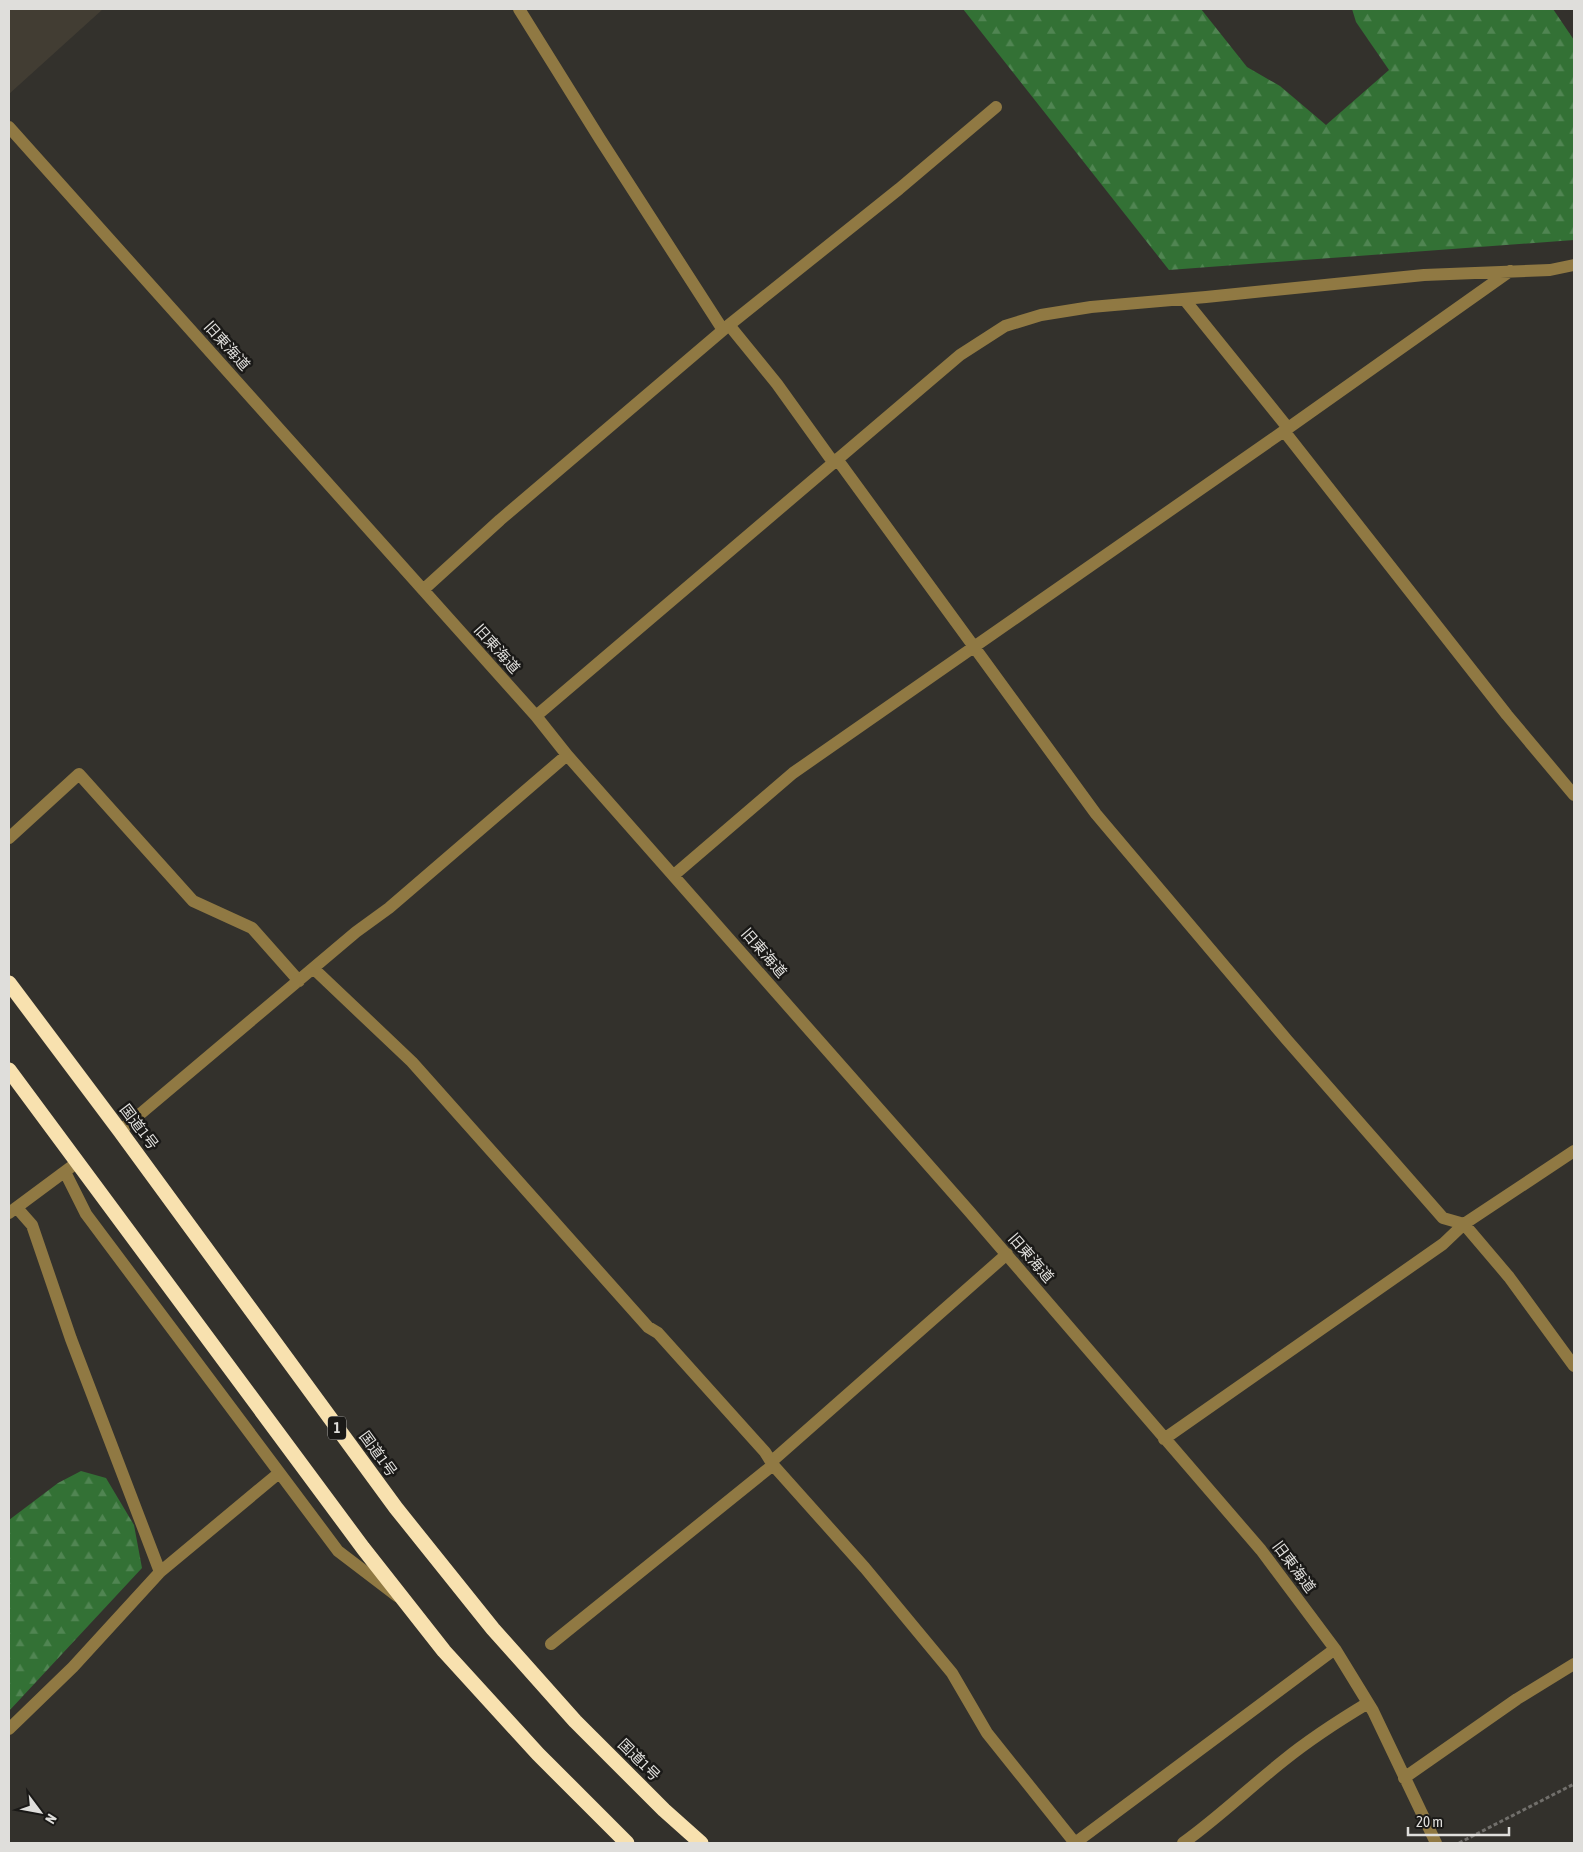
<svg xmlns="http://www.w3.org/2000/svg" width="1583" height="1852" viewBox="0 0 1583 1852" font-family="'Asap Condensed','Noto Sans JP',sans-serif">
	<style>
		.built { fill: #423d33 }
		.forest { fill: url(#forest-firs) }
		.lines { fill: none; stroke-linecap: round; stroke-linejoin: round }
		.path { stroke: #716f6b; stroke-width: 3; stroke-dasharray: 4 2.5; stroke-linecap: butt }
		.minor { stroke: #907943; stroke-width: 12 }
		.highway { stroke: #f8e1af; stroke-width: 15 }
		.labels { text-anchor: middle; stroke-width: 5; stroke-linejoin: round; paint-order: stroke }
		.shield { fill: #1a1917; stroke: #a4a3a0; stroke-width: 1 }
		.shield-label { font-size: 14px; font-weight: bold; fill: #dfdedb }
		.street-label { font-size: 15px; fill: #dfdedb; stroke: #1a1917 }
	</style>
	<defs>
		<pattern id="forest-firs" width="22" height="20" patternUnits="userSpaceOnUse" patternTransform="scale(1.25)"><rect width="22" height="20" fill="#337135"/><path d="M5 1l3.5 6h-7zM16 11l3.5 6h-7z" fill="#508552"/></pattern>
	</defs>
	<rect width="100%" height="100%" fill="#33312c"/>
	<path class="built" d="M9,9H103L9,94Z"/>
	<path class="forest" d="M963,9H1201L1247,67L1280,86L1326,125L1389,70L1356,22L1352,9H1553L1574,40V240L1169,270Z
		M81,1471L106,1478L134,1525L142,1568L9,1711V1520L58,1483Z"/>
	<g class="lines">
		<path class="path" d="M1459,1843L1574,1784"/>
		<path class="minor" d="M519,9L600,139L723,330
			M9,127L536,716L567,755L969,1211L1261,1550L1335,1649L1373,1711L1436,1843
			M1510,271L1284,431L1507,715L1574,795
			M1184,299L1288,428
			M729,325L777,384L833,462
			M837,459L1096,814L1287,1040L1443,1218L1464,1224L1509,1277L1574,1366
			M423,590L500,520L729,325L899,189L996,107
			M536,716L960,355L1005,326L1041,315L1091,307L1206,297L1424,275L1550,270L1574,265
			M9,838L79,774L193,901L252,928L299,981
			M674,875L793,773L1284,431
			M314,969L412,1062L648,1327L658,1333L765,1452L773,1465L865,1568L952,1673L987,1733L1075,1843
			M120,1131L356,932L389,908L567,755
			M65,1172L86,1214L338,1551L397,1596
			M17,1208L32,1225L71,1339L160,1572
			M9,1213L71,1167
			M1164,1439L1443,1244L1464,1224L1574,1151
			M771,1462L1007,1254
			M551,1644L773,1465
			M9,1729L73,1667L160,1572L279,1473
			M1404,1778L1517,1699L1574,1664
			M1075,1843L1335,1649
			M1183,1843C1218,1818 1249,1788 1283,1761C1310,1739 1338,1721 1368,1703"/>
		<path class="highway" d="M9,983L120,1131L396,1508L493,1629L575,1721L664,1810L701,1843
			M9,1070L363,1548L444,1651L538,1754L627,1843"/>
	</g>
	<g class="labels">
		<rect class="shield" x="328" y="1416.5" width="18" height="23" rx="4"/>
		<g class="shield-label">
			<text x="337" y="1433">1</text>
		</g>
		<g class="street-label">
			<text transform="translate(227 346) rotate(48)" y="5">旧東海道</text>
			<text transform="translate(497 649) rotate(48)" y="5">旧東海道</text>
			<text transform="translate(764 953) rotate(49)" y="5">旧東海道</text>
			<text transform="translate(139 1127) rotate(53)" y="5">国道1号</text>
			<text transform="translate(1031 1258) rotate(49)" y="5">旧東海道</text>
			<text transform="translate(378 1454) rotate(54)" y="5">国道1号</text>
			<text transform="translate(1294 1567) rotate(53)" y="5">旧東海道</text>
			<text transform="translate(639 1760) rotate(45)" y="5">国道1号</text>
		</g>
	</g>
	<rect width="1583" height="1852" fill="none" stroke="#dfdedb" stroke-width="20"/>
	<g transform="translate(40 1812) rotate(122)" stroke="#1a1917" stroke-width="4" paint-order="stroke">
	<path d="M0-4L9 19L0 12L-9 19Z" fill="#dfdedb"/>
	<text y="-8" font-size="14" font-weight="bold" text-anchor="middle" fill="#dfdedb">N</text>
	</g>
	<path d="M1408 1827v8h101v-8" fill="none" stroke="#dfdedb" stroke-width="2.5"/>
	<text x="1416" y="1827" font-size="15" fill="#dfdedb" stroke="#1a1917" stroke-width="4" paint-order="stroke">20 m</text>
</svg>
